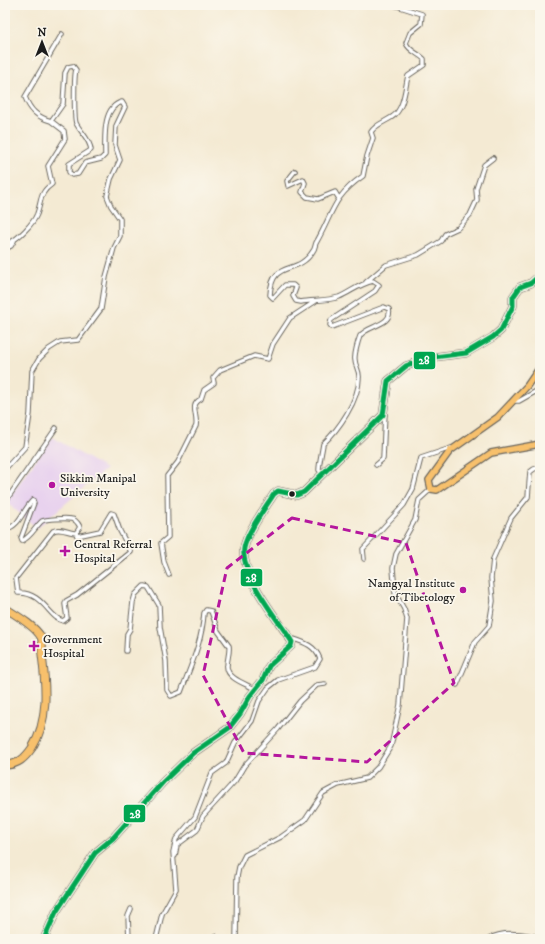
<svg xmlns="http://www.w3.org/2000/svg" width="545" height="944" viewBox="0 0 545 944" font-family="'IM FELL DW Pica',serif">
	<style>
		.built { fill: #e8d2ee }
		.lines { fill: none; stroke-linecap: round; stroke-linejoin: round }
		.street-casing { stroke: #68645c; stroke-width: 5.5 }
		.primary-casing { stroke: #68645c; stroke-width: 8 }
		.highway-casing { stroke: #68645c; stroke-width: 9 }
		.street { stroke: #fff; stroke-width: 3.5 }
		.primary { stroke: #f7c06c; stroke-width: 5.5 }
		.highway { stroke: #f7c06c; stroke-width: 7 }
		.bus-1-casing { stroke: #fbf7ec; stroke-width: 8 }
		.bus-1 { stroke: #00a651; stroke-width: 5 }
		.marked { fill: none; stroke: #b5179e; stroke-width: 3; stroke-dasharray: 8 5; stroke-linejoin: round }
		.poi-dot { fill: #b5179e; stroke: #fbf7ec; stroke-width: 1.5 }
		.bus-dot { fill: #1c1c1c; stroke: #fbf7ec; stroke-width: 1.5 }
		.labels { text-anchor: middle; stroke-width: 3.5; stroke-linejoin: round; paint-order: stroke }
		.poi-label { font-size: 12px; fill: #1c1c1c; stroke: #fbf7ec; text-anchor: start }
		.line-badge { stroke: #fbf7ec; stroke-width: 1.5 }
		.badge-label { font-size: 11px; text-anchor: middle; font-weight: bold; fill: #fff }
	</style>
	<rect width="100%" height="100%" fill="#fbf7ec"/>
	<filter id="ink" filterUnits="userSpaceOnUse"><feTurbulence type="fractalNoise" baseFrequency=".025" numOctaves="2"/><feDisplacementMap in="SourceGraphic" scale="8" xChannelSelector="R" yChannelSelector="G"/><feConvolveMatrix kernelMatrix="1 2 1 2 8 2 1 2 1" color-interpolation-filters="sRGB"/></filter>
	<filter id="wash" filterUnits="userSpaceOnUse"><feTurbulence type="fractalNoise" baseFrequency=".012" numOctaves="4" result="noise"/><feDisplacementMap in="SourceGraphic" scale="16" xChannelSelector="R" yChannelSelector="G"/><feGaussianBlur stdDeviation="0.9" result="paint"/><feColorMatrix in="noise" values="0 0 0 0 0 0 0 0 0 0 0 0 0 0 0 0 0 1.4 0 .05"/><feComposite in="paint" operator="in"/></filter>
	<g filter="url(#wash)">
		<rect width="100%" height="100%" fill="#f4ead3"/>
		<path class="built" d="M52,437L106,469L37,528L6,502Z"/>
	</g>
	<g filter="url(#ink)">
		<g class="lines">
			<g class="street-casing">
				<path id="street" d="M295,171L287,181L288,186L303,179L305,183L302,192L307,197L318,199L335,192L338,197
					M5,241L9,243C19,238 33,224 37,214C42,200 39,193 52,184L48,166L65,139L64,131L51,121
					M5,249L11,246L14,241
					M366,282L386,265L418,255L441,241L445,234L458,228L470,215L477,200L476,189L484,165L493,158
					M513,401H519L540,389
					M376,465L383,459L385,412
					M5,469L25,447L30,414L32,371L39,359L49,349L60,342L78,340L101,309L106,277L114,248L120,236V219L111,206L107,196L111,179L120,160L115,145L116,126L125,107L122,102C102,107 105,138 105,155L101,159L85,163L78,174L72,175L69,172V164L91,150C90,139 81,133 76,123C74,118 74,75 76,70L73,66L68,67L65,73L63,104L51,121C37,117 30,110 25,97L62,34
					M322,473L319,470C319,464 322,451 323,444C339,429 359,400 359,378C360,371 355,366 355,360C354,355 358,341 360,336C367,325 393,326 389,309L384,307L332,327L330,325L331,320L375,291L379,285L373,281C359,284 351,292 339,297C328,301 312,300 301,302L296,301L293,296L296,288L293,285H285L273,298L270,295C272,258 297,277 313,251C315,249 315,245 316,243C333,214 332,197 363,176L367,156L373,138L371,132C376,124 385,122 392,117C404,110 405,88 408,76L424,65V59C418,53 409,51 406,43L410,33L421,24L422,14L394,5
					M5,502L56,428
					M111,513L114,514L120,531L131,552L77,595L66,601L65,604L67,618L63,621C50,619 42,591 18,593L16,578L53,531C60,527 69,533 76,533L77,536L100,531Z
					M5,529C20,527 23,509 33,500L34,503L21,538L22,541C32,536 35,527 42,521C45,519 67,518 71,519C75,519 78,523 80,527L76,533
					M364,559L363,549L404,505L413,489L421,458L451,448
					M169,575L164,562L161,543L168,537L167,476L178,462L196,426C198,415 189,405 201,399L204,390L214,383L213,378L220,370L254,356L268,359L273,344L290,318L316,301
					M126,651L127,634L130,629L133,602L135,595L144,586L148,587L159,605L160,627L166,661L167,690L171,696L181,692C191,665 202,642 204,613L206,610L211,611L218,631L229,646C230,653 227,659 227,666C226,678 246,684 255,689
					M457,685L475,642L489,626L493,601L491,578L493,559L511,518L528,497L530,472L534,469L540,467
					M175,856L177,845L197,830L203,816L235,781L244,766L278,729L300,701L317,685L325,684
					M215,936L216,939
					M129,939L128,916L131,909
					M156,939L162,914L176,889L173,852L176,839L195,817L212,773L226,763L235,743L252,721L259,701L268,688L278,680L315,667L320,659C315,645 303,642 291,638
					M236,939L237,877L239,867L245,855L281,837L305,820L323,793L338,785L367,778L378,767L391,746L400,705L407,619L404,609L395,593L393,568L396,554L415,520L419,500L431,489
					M489,939C501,931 525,933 540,938"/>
			</g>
			<g class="primary-casing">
				<path id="primary" d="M540,367L527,386L498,417L450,451L429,480L431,489L437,490L491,453L540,444"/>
			</g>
			<g class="highway-casing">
				<path id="highway" d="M5,608C16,615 35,626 41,637C44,643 41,649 42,655C46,686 49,721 32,748C25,758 18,765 5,765
					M44,939L56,912L95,853L113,838L163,782L193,753L229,728L240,714L250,696L263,680L269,666L291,646L292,642C278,619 240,575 244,548C247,532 265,508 274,494L278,491L297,495L304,492L383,415L388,381L406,366L434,357L466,353L493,337L501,330L513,306V297L520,287L531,283L540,275"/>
			</g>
			<use href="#street" class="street"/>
			<use href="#primary" class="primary"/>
			<use href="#highway" class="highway"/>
			<g class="bus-1-casing">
				<path id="bus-1" d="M44,939L56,912L95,853L113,838L163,782L193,753L229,728L240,714L250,696L263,680L269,666L291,646L292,642C278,619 240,575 244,548C247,532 265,508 274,494L278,491L297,495L304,492L383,415L388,381L406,366L434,357L466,353L493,337L501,330L513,306V297L520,287L531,283L540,275"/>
			</g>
			<use href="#bus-1" class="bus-1"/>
		</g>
	</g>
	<path class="marked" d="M292,518L406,543L454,683L367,762L244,753L203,675L227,568Z"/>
	<g class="poi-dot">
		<circle cx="52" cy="485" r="4"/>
		<path d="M63 545h4v4h4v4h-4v4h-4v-4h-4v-4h4z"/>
		<circle cx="463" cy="590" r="4"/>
		<path d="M32 640h4v4h4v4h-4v4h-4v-4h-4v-4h4z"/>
	</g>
	<circle class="bus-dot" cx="292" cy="494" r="3.5"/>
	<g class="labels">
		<g class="poi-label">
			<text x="60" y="482">Sikkim Manipal<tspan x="60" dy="14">University</tspan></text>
			<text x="74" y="548">Central Referral<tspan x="74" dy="14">Hospital</tspan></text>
			<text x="455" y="587" text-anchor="end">Namgyal Institute<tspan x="455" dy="14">of Tibetology</tspan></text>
			<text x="43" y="643">Government<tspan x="43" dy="14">Hospital</tspan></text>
		</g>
	</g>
	<g class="line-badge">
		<rect x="413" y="351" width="23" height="19" rx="4" fill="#00a651"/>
		<rect x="240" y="568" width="23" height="19" rx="4" fill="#00a651"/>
		<rect x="123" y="804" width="23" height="19" rx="4" fill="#00a651"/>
	</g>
	<g class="badge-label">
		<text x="424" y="364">28</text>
		<text x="251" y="582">28</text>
		<text x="135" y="818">28</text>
	</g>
	<rect width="545" height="944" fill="none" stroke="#fbf7ec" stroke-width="20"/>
	<g transform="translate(42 42)" stroke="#fbf7ec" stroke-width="3" paint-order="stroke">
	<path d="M0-3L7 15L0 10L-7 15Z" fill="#1c1c1c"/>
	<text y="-6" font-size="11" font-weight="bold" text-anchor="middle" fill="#1c1c1c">N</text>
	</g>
</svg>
